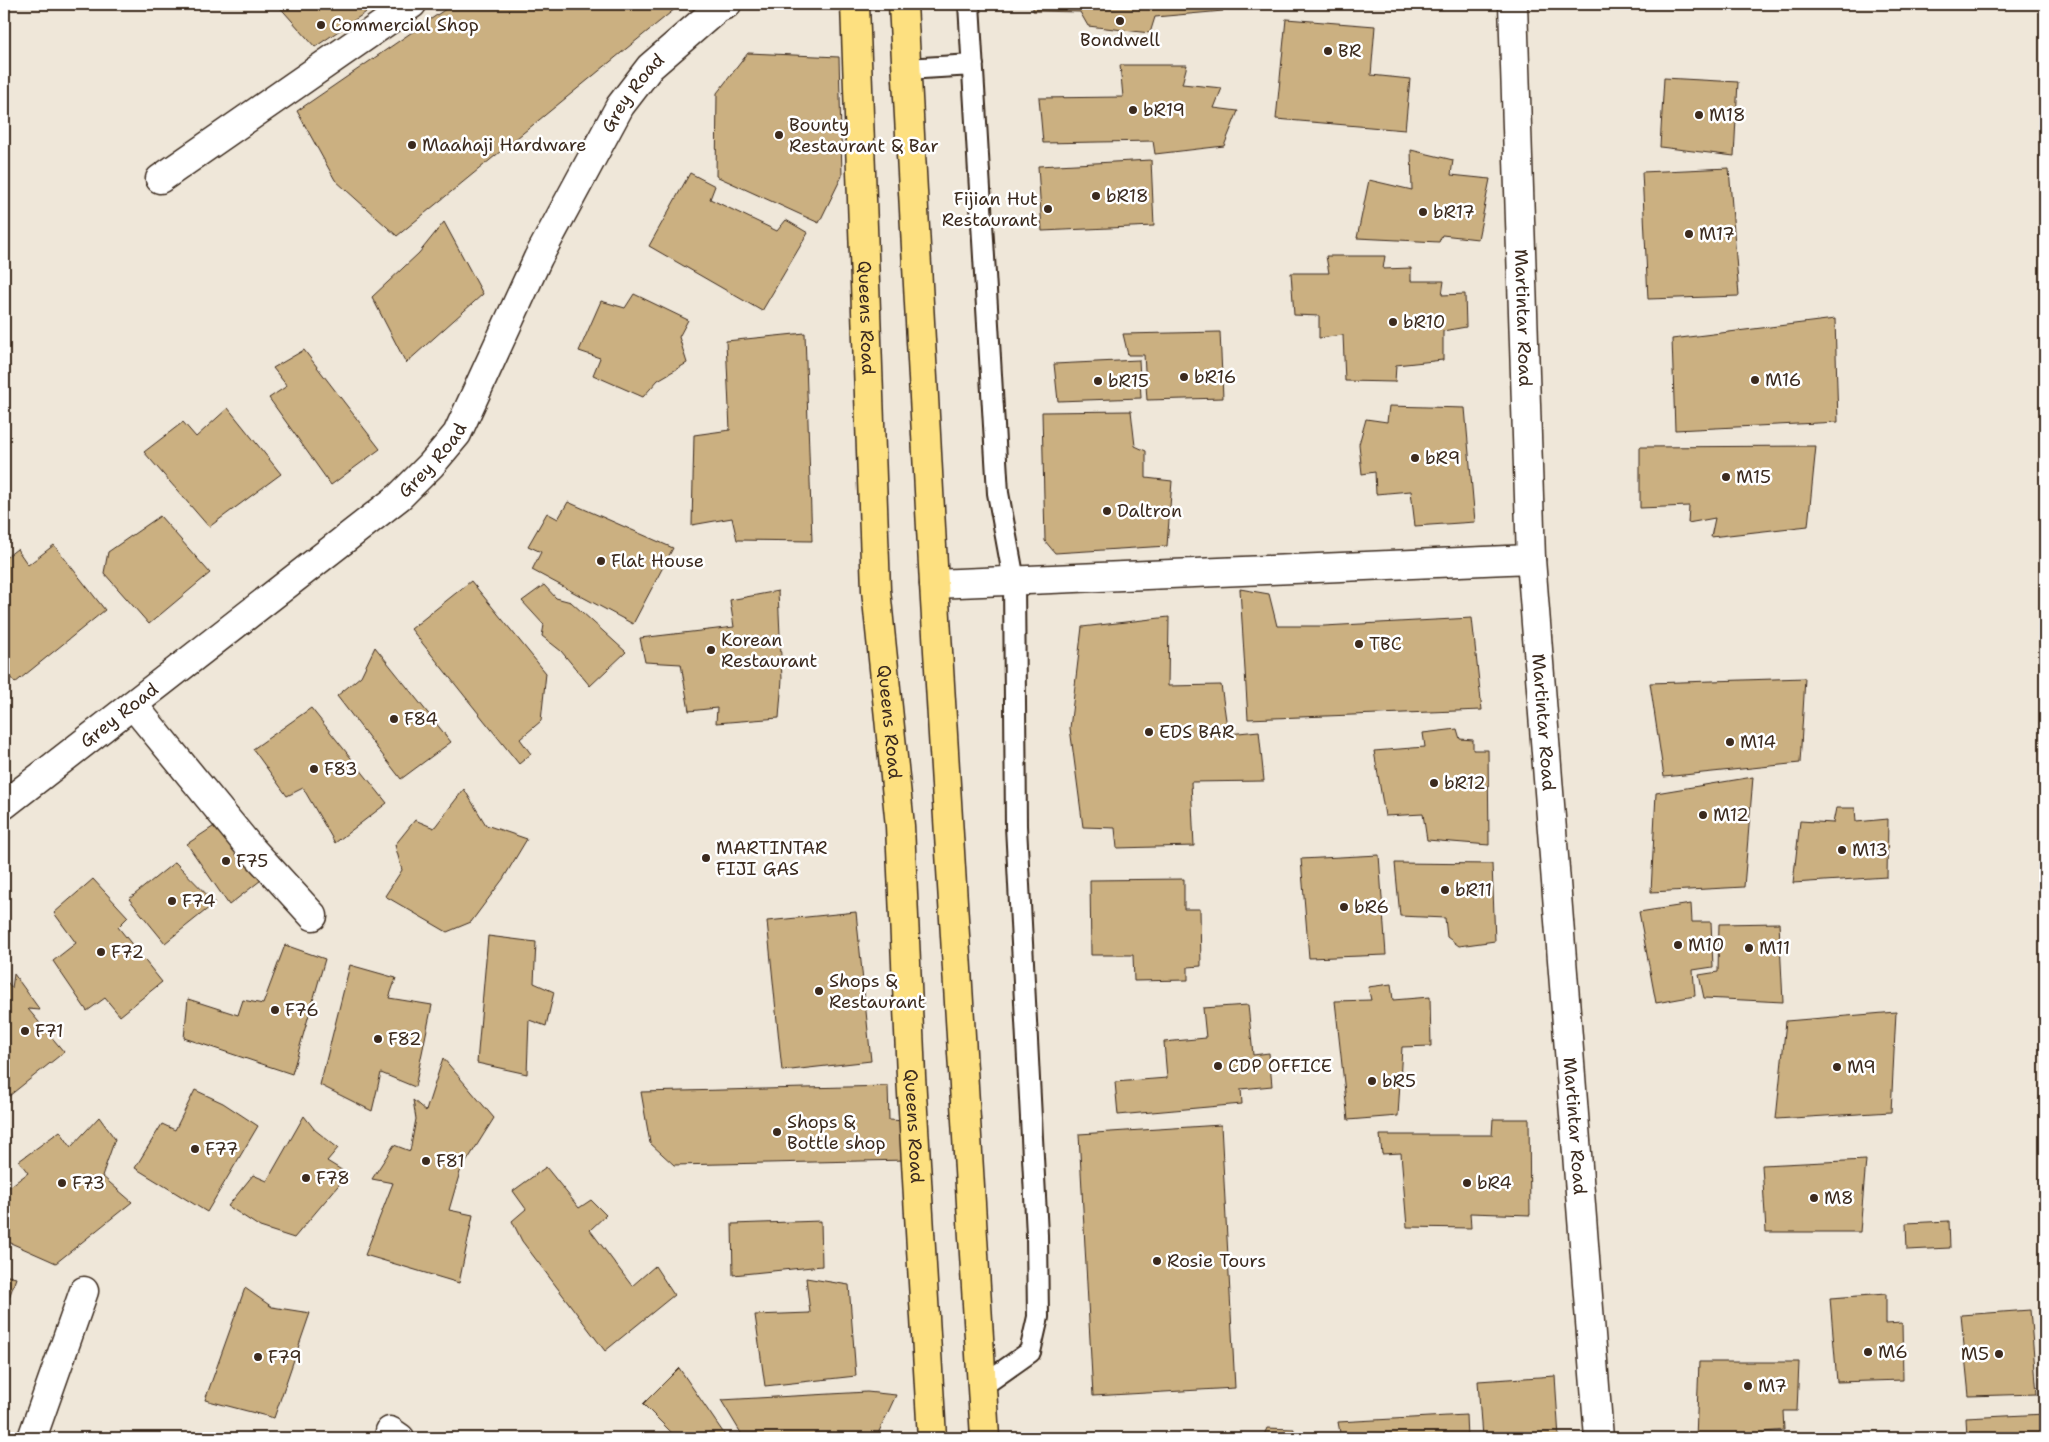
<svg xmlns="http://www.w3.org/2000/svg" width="2049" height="1442" viewBox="0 0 2049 1442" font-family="'Shantell Sans',sans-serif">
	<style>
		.building { fill: #cbb081; stroke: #3b2a1e }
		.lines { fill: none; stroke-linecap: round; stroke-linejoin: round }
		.service-casing { stroke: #3b2a1e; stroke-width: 24 }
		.minor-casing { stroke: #3b2a1e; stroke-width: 31 }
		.primary-casing { stroke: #3b2a1e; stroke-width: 31 }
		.service { stroke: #fff; stroke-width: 20 }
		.minor { stroke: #fff; stroke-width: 28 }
		.primary { stroke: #fde080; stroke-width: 28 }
		.poi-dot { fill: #3b2a1e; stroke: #fff; stroke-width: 2 }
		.labels { text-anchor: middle; stroke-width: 5; stroke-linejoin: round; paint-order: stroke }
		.poi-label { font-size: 18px; fill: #3b2a1e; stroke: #fff; text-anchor: start }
		.street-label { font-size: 18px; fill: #3b2a1e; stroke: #fff }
	</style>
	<rect width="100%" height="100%" fill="#efe7d9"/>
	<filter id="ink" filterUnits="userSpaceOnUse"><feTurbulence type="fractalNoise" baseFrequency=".02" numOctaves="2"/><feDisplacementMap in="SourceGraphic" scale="10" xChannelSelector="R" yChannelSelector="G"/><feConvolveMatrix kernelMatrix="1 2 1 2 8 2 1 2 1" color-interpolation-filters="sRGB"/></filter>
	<g filter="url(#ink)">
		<path class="building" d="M277,4H378L315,47Z
			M453,4H681L397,236L335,180L297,111Z
			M1033,4H1221L1223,11L1155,17L1150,33L1088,26L1080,12L1033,11Z
			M1286,19L1375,26L1371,75L1410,79L1405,130L1276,119Z
			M748,53L839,57L842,176L819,223L716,176L717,93Z
			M1120,65H1187L1182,84L1222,88L1214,108L1238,111L1224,146L1155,154L1153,141L1043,143L1039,98L1123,97Z
			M1664,78L1738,82L1734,156L1660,147Z
			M1411,150L1453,160L1451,175L1490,179L1478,239L1442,235L1439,242L1357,238L1369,180L1412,190Z
			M1151,160L1154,226L1042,231L1038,166Z
			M1729,168L1739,296L1648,299L1642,172Z
			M690,173L715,186L710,199L777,231L786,220L808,233L762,311L649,246Z
			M444,222L483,294L406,363L372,297L419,253Z
			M1326,256H1385L1383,269L1411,268V281H1444L1442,295L1465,294L1466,327L1443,331V360L1396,365L1395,382L1345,381L1343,335L1319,338V316L1294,315L1291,273H1329Z
			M634,294L688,320L679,337L687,363L658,380L643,397L593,375L600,358L579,351L601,301L625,308Z
			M1835,319L1838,422L1675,430L1672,339Z
			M1220,332L1223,398L1147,400L1144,355H1128L1123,334Z
			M805,333L812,541L737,540L732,518L692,525L694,435L730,430L726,341Z
			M304,350L380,449L331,485L269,398L287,386L273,368Z
			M1139,360L1141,398L1058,401L1054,364Z
			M1389,406L1465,408L1475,522L1415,526L1411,491L1376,494L1375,472L1362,474L1359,444L1366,419L1387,422Z
			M228,408L281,474L209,527L144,452L183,422L196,437Z
			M1131,411L1135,446L1146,451V478L1172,481L1167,546L1055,553L1045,541L1042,412Z
			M1816,446L1808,526L1711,537L1715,518L1688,523L1689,506L1640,508V447Z
			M568,502L673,548L633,624L532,570L541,552L528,546L547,513L558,519Z
			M160,516L210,573L149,624L104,573L108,552Z
			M54,545L105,610L15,683L4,670V559L17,549L28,565Z
			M471,581L546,673L541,721L520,739L531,754L519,764L411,629Z
			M544,585L556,598L571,602L626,652L590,686L561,651L542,636L544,625L522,601Z
			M1240,589L1269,594L1277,626H1324L1472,618L1482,710L1248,719Z
			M778,591L782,679L779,718L716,723L717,708L689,711L681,664L645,662L640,638L734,627L730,600Z
			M1169,617L1168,686L1221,685L1228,734L1259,731L1264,781L1191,782L1194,846L1117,848L1115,828L1083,827L1070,728L1082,627Z
			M375,647L451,742L401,779L337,696L361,676Z
			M1805,678L1800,763L1664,777L1650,683Z
			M311,708L387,803L335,843L303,788L287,796L253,749Z
			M1457,729L1460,739L1473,740V750H1488L1489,845L1427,840L1423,814L1385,816L1374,751L1425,747L1423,733Z
			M1753,777L1744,887L1651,892L1656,793Z
			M464,789L486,825L527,839L503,879L471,922L447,932L385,896L402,870L395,845L415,820L434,828Z
			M1836,808H1855L1856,822L1888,819L1887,877L1793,883L1800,821L1833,823Z
			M225,819L265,877L229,905L187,844Z
			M1379,855L1386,955L1309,958L1301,859Z
			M175,862L215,903L165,943L129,899Z
			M1395,863L1492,864L1495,941L1459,946L1447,937L1445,918L1400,916Z
			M93,879L128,917L118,927L162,982L120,1016L105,998L87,1011L53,961L76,943L54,913Z
			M1184,879V909H1200L1201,966L1188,967V980L1134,981L1133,955H1091L1090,880Z
			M1691,904L1692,922H1711L1713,967L1693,970L1695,996L1656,1003L1639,912Z
			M856,912L871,1061L782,1071L767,921Z
			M1779,923L1783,1002L1704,998L1699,975L1718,972L1719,924Z
			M488,936L536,942L534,983L554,992L546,1026L529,1020L527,1074L477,1063Z
			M285,945L325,959L292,1074L184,1038L188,999L238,1015L243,1000L263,1004Z
			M350,965L396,978L389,998L432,1005L415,1087L381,1073L372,1111L320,1085Z
			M14,974L40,1010L28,1009L64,1052L4,1100V978L12,988Z
			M1391,984L1393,1000L1430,997L1431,1046L1402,1047L1398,1116L1348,1120L1335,1001L1371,1000L1368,987Z
			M1248,1005L1253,1055L1269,1053L1272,1086L1241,1089L1242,1104L1118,1115L1115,1082L1167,1078L1164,1042L1206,1038L1203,1008Z
			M1896,1012L1891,1112L1776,1119L1786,1021Z
			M443,1058L494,1118L460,1172L449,1210L473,1215L459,1283L365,1255L393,1183L372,1179L394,1145L410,1151L416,1119L413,1100L426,1111Z
			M888,1086L889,1120L906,1121L907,1160L674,1165L650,1143L641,1092Z
			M195,1090L223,1103L258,1126L207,1212L135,1168L162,1124L175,1130Z
			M304,1116L315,1130L338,1148L327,1161L348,1174L294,1238L260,1227L228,1206L253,1175L267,1181Z
			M99,1117L115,1139L102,1176L132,1202L56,1263L4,1240V1191L28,1173L19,1161L60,1131L71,1147Z
			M1493,1119H1529L1530,1215L1470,1213L1471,1228L1407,1227L1401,1153L1382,1154L1380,1135H1492Z
			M1221,1125L1235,1388L1093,1396L1079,1134Z
			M1866,1160L1860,1232H1766L1762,1165Z
			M546,1167L579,1208L591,1200L606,1215L590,1230L632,1286L655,1266L674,1295L605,1351L522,1241L512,1221L526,1209L513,1191Z
			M821,1221L822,1266L733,1275L732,1224Z
			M1949,1221L1950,1248L1907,1250L1906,1223Z
			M4,1275L16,1278L4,1312Z
			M806,1278L849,1285L856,1376L765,1386L755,1315L810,1313Z
			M245,1288L272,1307L310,1313L274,1418L205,1400Z
			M1886,1294V1324L1902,1323L1903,1380L1837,1382L1830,1298Z
			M2030,1310L2037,1394L1969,1396L1961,1315Z
			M1699,1362H1799L1797,1411H1783L1784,1430L1765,1432L1766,1438H1696Z
			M679,1368L727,1438H677L643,1404Z
			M1555,1376L1559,1438H1482L1478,1381Z
			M867,1392L896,1395L876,1438H744L721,1400Z
			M2045,1414V1438H1967L1966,1418Z
			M1466,1415L1467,1438H1341L1338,1422Z
			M1267,1428L1294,1429L1293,1438H1185V1436L1263,1437Z"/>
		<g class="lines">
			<g class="service-casing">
				<path id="service" d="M969,4L998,493L1014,580L1016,826L1037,1235L1038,1317L1030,1352L982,1386
					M906,69L973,65"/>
			</g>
			<g class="minor-casing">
				<g id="minor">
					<path id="s1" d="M1513,4L1531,559L1599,1438"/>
					<path d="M160,179L412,4"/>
					<path d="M934,584L1531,559"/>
					<path d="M133,705L247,844L313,916"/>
					<path id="s2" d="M4,805L399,497L431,465L457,434L538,258L620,106L650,67L718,8L727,4"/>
					<path d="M390,1431L400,1438"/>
					<path d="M32,1438L84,1291"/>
				</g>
			</g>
			<g class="primary-casing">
				<g id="primary">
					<path id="s3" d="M855,4L876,590L900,826L911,1076L932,1438"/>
					<path d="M903,4L934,584L985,1438"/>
				</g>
			</g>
			<use href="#service" class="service"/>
			<use href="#minor" class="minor"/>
			<use href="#primary" class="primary"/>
		</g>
	</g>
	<g class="poi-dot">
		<circle cx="1120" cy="21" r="5"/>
		<circle cx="321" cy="25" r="5"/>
		<circle cx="1328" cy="51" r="5"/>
		<circle cx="1133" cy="110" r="5"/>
		<circle cx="1699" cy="115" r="5"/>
		<circle cx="779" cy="135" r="5"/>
		<circle cx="412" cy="145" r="5"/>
		<circle cx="1096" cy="196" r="5"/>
		<circle cx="1048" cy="209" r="5"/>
		<circle cx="1423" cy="212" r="5"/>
		<circle cx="1689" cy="234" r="5"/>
		<circle cx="1393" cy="322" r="5"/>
		<circle cx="1184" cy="377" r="5"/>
		<circle cx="1755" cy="380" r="5"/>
		<circle cx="1098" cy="381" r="5"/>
		<circle cx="1415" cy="458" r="5"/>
		<circle cx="1726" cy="477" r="5"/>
		<circle cx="1107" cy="511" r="5"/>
		<circle cx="601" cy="561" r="5"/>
		<circle cx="1359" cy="644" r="5"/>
		<circle cx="711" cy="650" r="5"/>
		<circle cx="394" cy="719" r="5"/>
		<circle cx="1149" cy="732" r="5"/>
		<circle cx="1730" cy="742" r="5"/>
		<circle cx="314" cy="769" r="5"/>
		<circle cx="1434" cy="783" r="5"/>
		<circle cx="1703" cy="815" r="5"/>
		<circle cx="1842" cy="850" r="5"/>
		<circle cx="706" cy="858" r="5"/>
		<circle cx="226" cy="861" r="5"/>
		<circle cx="1445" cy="890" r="5"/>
		<circle cx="172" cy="901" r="5"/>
		<circle cx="1344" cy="907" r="5"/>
		<circle cx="1678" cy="945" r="5"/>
		<circle cx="1749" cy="948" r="5"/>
		<circle cx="101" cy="952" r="5"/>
		<circle cx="819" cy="991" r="5"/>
		<circle cx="275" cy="1010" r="5"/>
		<circle cx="25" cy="1031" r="5"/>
		<circle cx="378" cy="1039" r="5"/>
		<circle cx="1218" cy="1066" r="5"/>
		<circle cx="1837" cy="1067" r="5"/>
		<circle cx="1372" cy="1081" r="5"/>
		<circle cx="777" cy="1132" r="5"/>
		<circle cx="195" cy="1149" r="5"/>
		<circle cx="426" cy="1161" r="5"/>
		<circle cx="306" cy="1178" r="5"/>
		<circle cx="62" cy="1183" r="5"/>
		<circle cx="1467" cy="1183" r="5"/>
		<circle cx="1814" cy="1198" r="5"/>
		<circle cx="1157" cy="1261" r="5"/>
		<circle cx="1868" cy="1352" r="5"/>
		<circle cx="1999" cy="1354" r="5"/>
		<circle cx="258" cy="1357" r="5"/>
		<circle cx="1748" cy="1386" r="5"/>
	</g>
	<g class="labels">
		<g class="poi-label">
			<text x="331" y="31">Commercial Shop</text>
			<text x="1120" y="46" text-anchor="middle">Bondwell</text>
			<text x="1338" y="57">BR</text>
			<text x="1143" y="116">bR19</text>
			<text x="1709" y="121">M18</text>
			<text x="789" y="131">Bounty<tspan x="789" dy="21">Restaurant &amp; Bar</tspan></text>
			<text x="422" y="151">Maahaji Hardware</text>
			<text x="1106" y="202">bR18</text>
			<text x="1038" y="205" text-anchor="end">Fijian Hut<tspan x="1038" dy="21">Restaurant</tspan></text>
			<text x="1433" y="218">bR17</text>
			<text x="1699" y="240">M17</text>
			<text x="1403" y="328">bR10</text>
			<text x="1194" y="383">bR16</text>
			<text x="1765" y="386">M16</text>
			<text x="1108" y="387">bR15</text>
			<text x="1425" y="464">bR9</text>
			<text x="1736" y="483">M15</text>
			<text x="1117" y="517">Daltron</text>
			<text x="611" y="567">Flat House</text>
			<text x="721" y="646">Korean<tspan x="721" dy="21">Restaurant</tspan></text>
			<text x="1369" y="650">TBC</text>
			<text x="404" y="725">F84</text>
			<text x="1159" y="738">EDS BAR</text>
			<text x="1740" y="748">M14</text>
			<text x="324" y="775">F83</text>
			<text x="1444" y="789">bR12</text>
			<text x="1713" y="821">M12</text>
			<text x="716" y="854">MARTINTAR<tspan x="716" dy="21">FIJI GAS</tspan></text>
			<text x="1852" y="856">M13</text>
			<text x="236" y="867">F75</text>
			<text x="1455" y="896">bR11</text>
			<text x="182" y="907">F74</text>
			<text x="1354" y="913">bR6</text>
			<text x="1688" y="951">M10</text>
			<text x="1759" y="954">M11</text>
			<text x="111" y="958">F72</text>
			<text x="829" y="987">Shops &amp;<tspan x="829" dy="21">Restaurant</tspan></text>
			<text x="285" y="1016">F76</text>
			<text x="35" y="1037">F71</text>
			<text x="388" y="1045">F82</text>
			<text x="1228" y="1072">CDP OFFICE</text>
			<text x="1847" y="1073">M9</text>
			<text x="1382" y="1087">bR5</text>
			<text x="787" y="1128">Shops &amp;<tspan x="787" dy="21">Bottle shop</tspan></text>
			<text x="205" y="1155">F77</text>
			<text x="436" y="1167">F81</text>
			<text x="316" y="1184">F78</text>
			<text x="72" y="1189">F73</text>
			<text x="1477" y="1189">bR4</text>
			<text x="1824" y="1204">M8</text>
			<text x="1167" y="1267">Rosie Tours</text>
			<text x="1878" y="1358">M6</text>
			<text x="1989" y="1360" text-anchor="end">M5</text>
			<text x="268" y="1363">F79</text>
			<text x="1758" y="1392">M7</text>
		</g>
		<g class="street-label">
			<text dy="6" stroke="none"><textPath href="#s2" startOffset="971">Grey Road</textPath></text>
			<text dy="6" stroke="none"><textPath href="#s3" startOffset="314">Queens Road</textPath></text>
			<text dy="6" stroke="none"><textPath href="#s1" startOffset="314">Martintar Road</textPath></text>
			<text dy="6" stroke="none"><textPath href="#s2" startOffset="551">Grey Road</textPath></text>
			<text dy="6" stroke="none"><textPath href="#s2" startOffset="146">Grey Road</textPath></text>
			<text dy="6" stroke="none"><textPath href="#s3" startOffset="719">Queens Road</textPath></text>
			<text dy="6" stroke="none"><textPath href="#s1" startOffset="719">Martintar Road</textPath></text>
			<text dy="6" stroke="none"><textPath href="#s3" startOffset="1124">Queens Road</textPath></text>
			<text dy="6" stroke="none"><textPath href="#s1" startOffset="1124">Martintar Road</textPath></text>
		</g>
	</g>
	<rect width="2049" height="1442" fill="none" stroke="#fff" stroke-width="20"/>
	<rect x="10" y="10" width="2029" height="1422" fill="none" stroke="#3b2a1e" stroke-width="2" filter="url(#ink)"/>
</svg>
